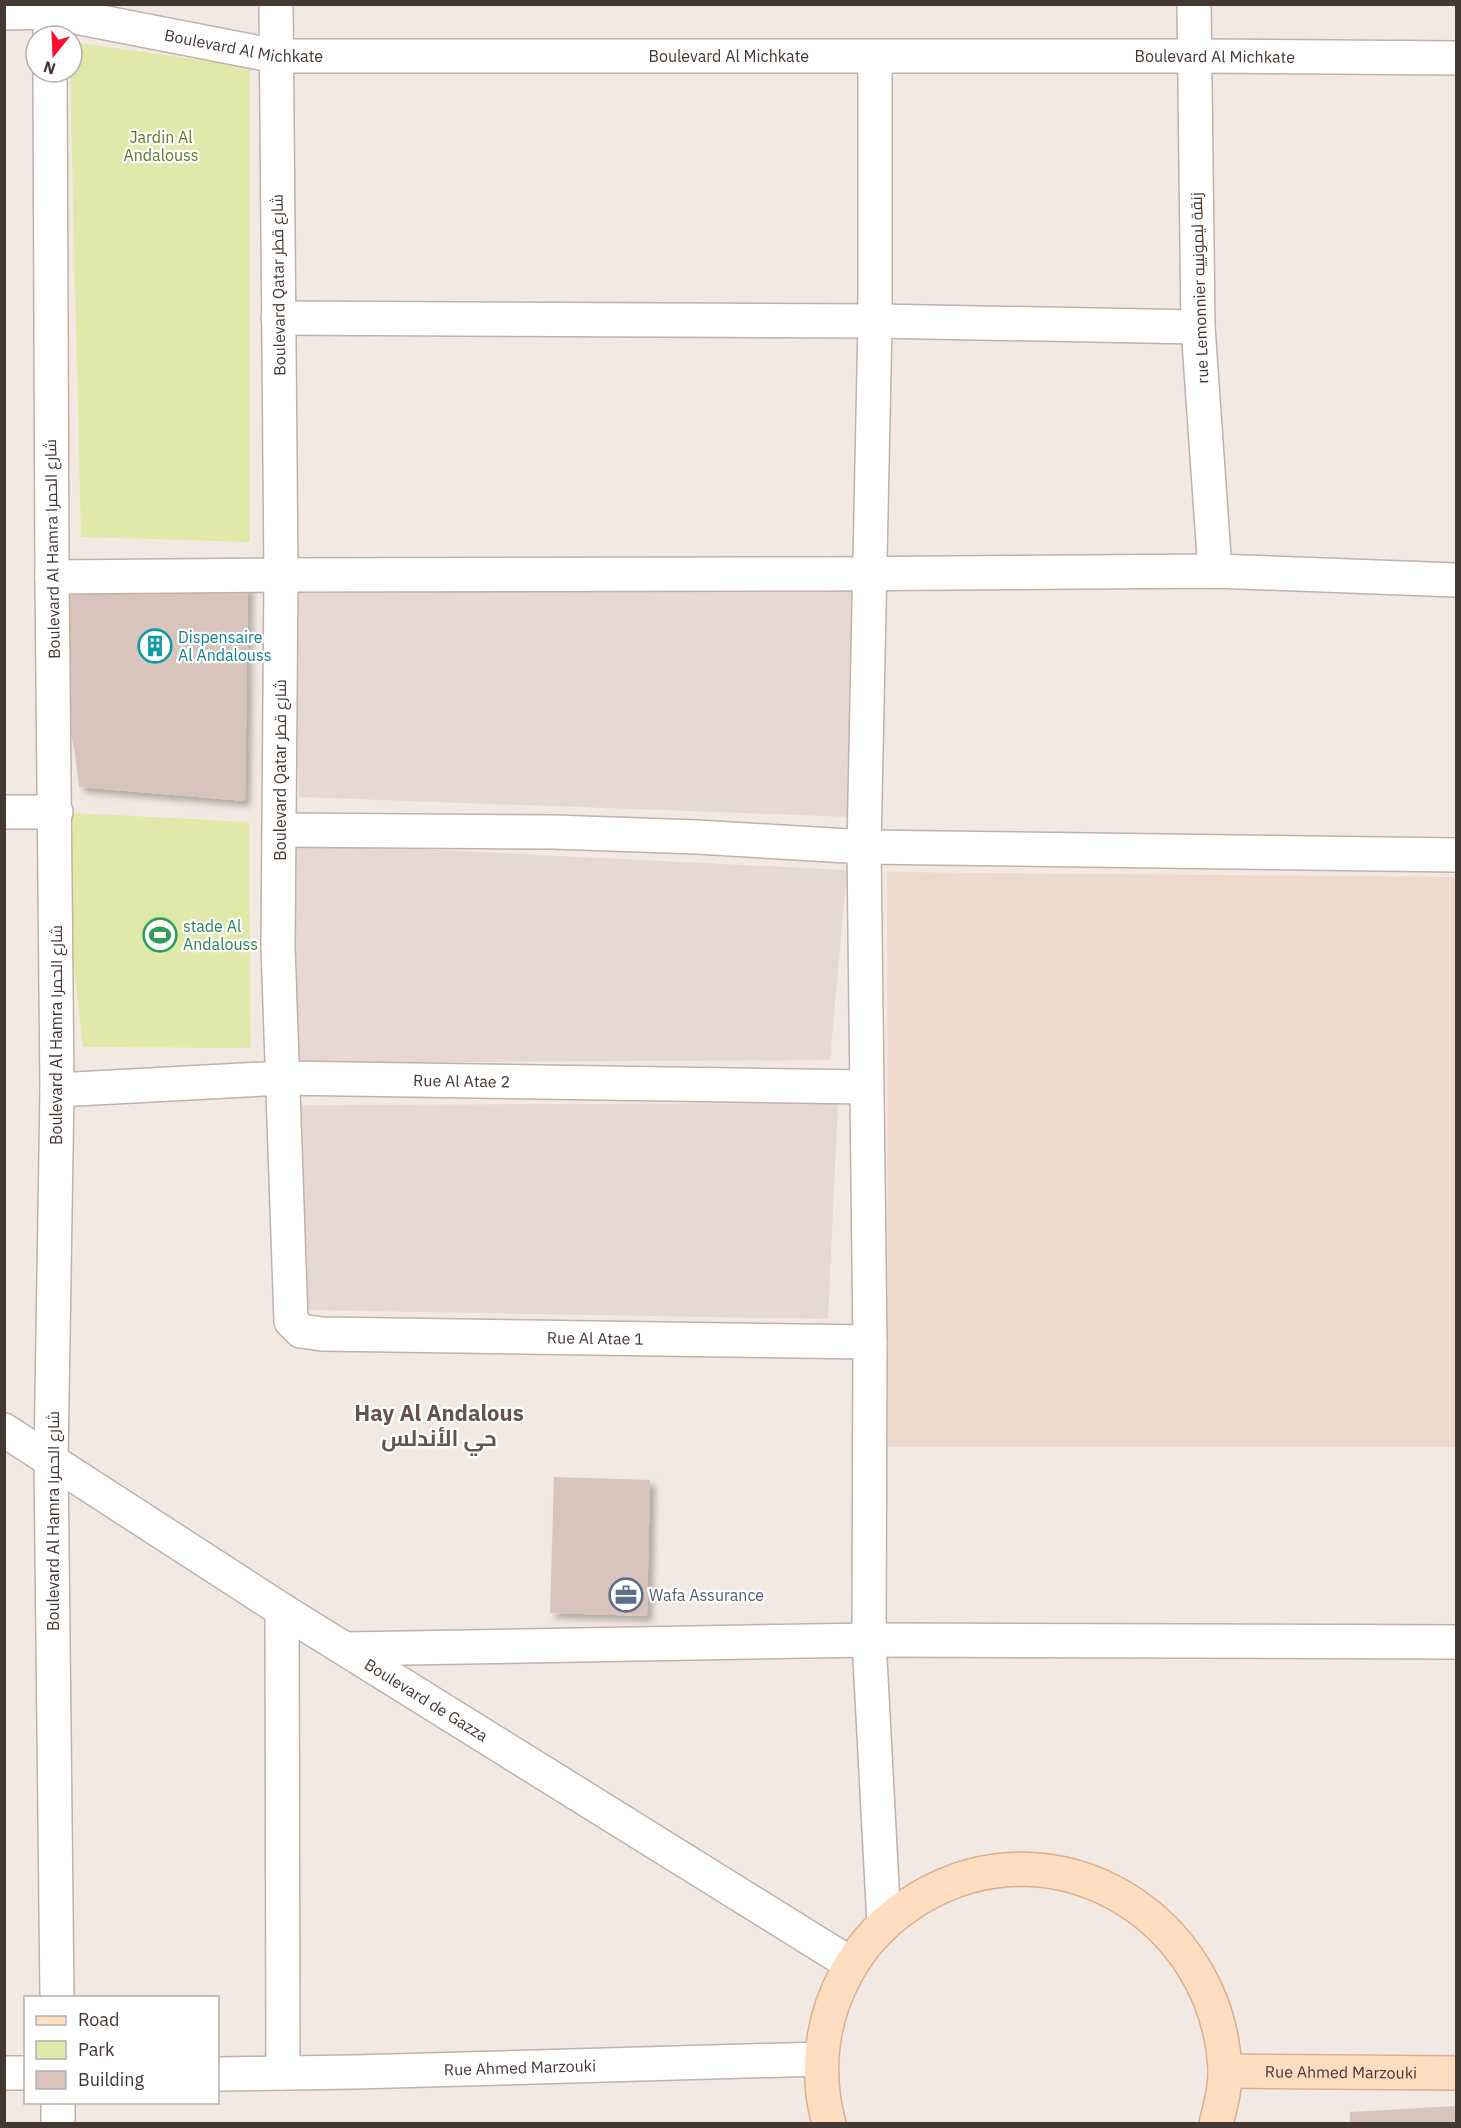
<svg xmlns="http://www.w3.org/2000/svg" width="1461" height="2128" viewBox="0 0 1461 2128" font-family="'IBM Plex Sans',Cairo,sans-serif">
	<style>
		.residential { fill: #e7d9d1 }
		.education { fill: #eddacc }
		.green { fill: #e0e9a9 }
		.building { fill: #d8c4bb; filter: url(#shadow) }
		.lines { fill: none; stroke-linecap: round; stroke-linejoin: round }
		.minor-casing { stroke: #c1b1a8; stroke-width: 36 }
		.tertiary-casing { stroke: #c1b1a8; stroke-width: 36 }
		.secondary-casing { stroke: #d8b092; stroke-width: 36 }
		.minor { stroke: #fff; stroke-width: 33 }
		.tertiary { stroke: #fff; stroke-width: 33 }
		.secondary { stroke: #ffddc1; stroke-width: 33 }
		.labels { text-anchor: middle; stroke-width: 4.5; stroke-linejoin: round; paint-order: stroke }
		.street-label { font-size: 16px; fill: #453833; stroke: #fff }
		.park-label { font-size: 16px; fill: #5e7824; stroke: #fff }
		.culture-label { font-size: 16px; fill: #0d838f; stroke: #fff; text-anchor: start }
		.leisure-label { font-size: 16px; fill: #27864d; stroke: #fff; text-anchor: start }
		.service-label { font-size: 16px; fill: #4e5e75; stroke: #fff; text-anchor: start }
		.district-label { font-size: 22px; font-weight: bold; fill: #68534a; stroke: #fff }
	</style>
	<defs>
		<filter id="shadow"><feDropShadow dx="5.5" dy="5.5" stdDeviation="3" flood-color="#0004"/></filter>
	</defs>
	<rect width="100%" height="100%" fill="#f3e9e3"/>
	<path class="residential" d="M295,586L852,588V817L299,797Z
		M294,843L847,870L830,1060L297,1063Z
		M838,1103L828,1319L301,1310V1105Z"/>
	<path class="education" d="M887,872L1456,877V1447H888Z"/>
	<path class="green" d="M72,42L250,67V542L81,537L70,72H72Z
		M56,812L249,822L251,1048L83,1047Z"/>
	<path class="building" d="M62,585H248L245,801L79,787L75,753L65,708Z
		M554,1477L650,1480L647,1616L550,1613Z
		M1456,2106V2124H1350V2112Z"/>
	<g class="lines">
		<g class="minor-casing">
			<g id="minor">
				<path id="s1" d="M276,4L281,575L278,947L291,1321L301,1331L322,1334L870,1342"/>
				<path d="M1194,4L1198,327L1215,571"/>
				<path d="M50,36V4"/>
				<path d="M875,57V321L864,847L870,1342L869,1640L884,1924"/>
				<path d="M50,72L52,577L57,1090L51,1459L57,1998"/>
				<path d="M278,318L875,321L1198,327"/>
				<path d="M52,577L281,575L819,574L1215,571L1456,580"/>
				<path d="M4,812H56"/>
				<path d="M280,830L554,832L697,837L864,847L1456,855"/>
				<path id="s2" d="M57,1090L282,1078L866,1087"/>
				<path d="M282,1610L283,2073"/>
				<path d="M347,1649L869,1640L1456,1642"/>
				<path d="M4,2073H26"/>
				<path id="s3" d="M218,2074L355,2072L821,2059"/>
				<path d="M58,2102V2124"/>
			</g>
		</g>
		<g class="tertiary-casing">
			<g id="tertiary">
				<path id="s4" d="M4,13L50,12L276,56H1195L1456,58"/>
				<path id="s5" d="M4,1430L282,1610L851,1964"/>
			</g>
		</g>
		<g class="secondary-casing">
			<g id="secondary">
				<path id="s6" d="M1225,2071L1456,2073"/>
				<path d="M829,2124C815,2073 821,2020 846,1974C863,1942 889,1916 921,1897C1056,1818 1218,1917 1225,2070C1226,2087 1220,2107 1216,2124"/>
			</g>
		</g>
		<use href="#minor" class="minor"/>
		<use href="#tertiary" class="tertiary"/>
		<use href="#secondary" class="secondary"/>
	</g>
	<defs>
		<g id="building-ring" transform="scale(1.725)"><circle r="9.5" fill="#fff" stroke="#0f9aa8" stroke-width="1.5"/><path d="M-4-6H4V6H1V3H-1V6H-4ZM-2.5-4.3h1.7v1.8h-1.7ZM.8-4.3h1.7v1.8H.8ZM-2.5-1h1.7V.8h-1.7ZM.8-1h1.7V.8H.8Z" fill="#0f9aa8"/></g>
		<g id="stadium-ring" transform="scale(1.725)"><circle r="9.5" fill="#fff" stroke="#2e9e5b" stroke-width="1.5"/><path d="M0-5a6.5 5 0 1 0 0 10a6.5 5 0 1 0 0-10ZM-3.5-1.8h7v3.6h-7Z" fill="#2e9e5b"/></g>
		<g id="office-ring" transform="scale(1.725)"><circle r="9.5" fill="#fff" stroke="#5c6f8a" stroke-width="1.5"/><path d="M-6-3h4V-5.5h4V-3h4V5H-6ZM-1-4.5V-3h2v-1.5ZM-6 0V1H6V0Z" fill="#5c6f8a"/></g>
	</defs>
	<g fill-rule="evenodd">
		<use href="#building-ring" x="155" y="646"/>
		<use href="#stadium-ring" x="160" y="935"/>
		<use href="#office-ring" x="626" y="1595"/>
	</g>
	<g class="labels">
		<g class="street-label">
			<text dy="6" stroke="none"><textPath href="#s4" startOffset="243">Boulevard Al Michkate</textPath></text>
			<text dy="6" stroke="none"><textPath href="#s4" startOffset="729">Boulevard Al Michkate</textPath></text>
			<text dy="6" stroke="none"><textPath href="#s4" startOffset="1215">Boulevard Al Michkate</textPath></text>
			<text transform="translate(278 285) rotate(-91)" y="6">Boulevard Qatar شارع قطر</text>
			<text transform="translate(1199 288) rotate(-92)" y="6">rue Lemonnier زنقة ليمونييه</text>
			<text transform="translate(52 549) rotate(-91)" y="6">Boulevard Al Hamra شارع الحمرا</text>
			<text transform="translate(280 770) rotate(-90)" y="6">Boulevard Qatar شارع قطر</text>
			<text transform="translate(56 1035) rotate(-90)" y="6">Boulevard Al Hamra شارع الحمرا</text>
			<text dy="6" stroke="none"><textPath href="#s2" startOffset="405">Rue Al Atae 2</textPath></text>
			<text dy="6" stroke="none"><textPath href="#s1" startOffset="1626">Rue Al Atae 1</textPath></text>
			<text transform="translate(53 1521) rotate(-90)" y="6">Boulevard Al Hamra شارع الحمرا</text>
			<text dy="6" stroke="none"><textPath href="#s5" startOffset="501">Boulevard de Gazza</textPath></text>
			<text dy="6" stroke="none"><textPath href="#s3" startOffset="302">Rue Ahmed Marzouki</textPath></text>
			<text dy="6" stroke="none"><textPath href="#s6" startOffset="116">Rue Ahmed Marzouki</textPath></text>
		</g>
		<g class="park-label">
			<text x="161" y="143">Jardin Al<tspan x="161" dy="18">Andalouss</tspan></text>
		</g>
		<g class="culture-label">
			<text x="178" y="643">Dispensaire<tspan x="178" dy="18">Al Andalouss</tspan></text>
		</g>
		<g class="leisure-label">
			<text x="183" y="932">stade Al<tspan x="183" dy="18">Andalouss</tspan></text>
		</g>
		<g class="service-label">
			<text x="649" y="1601">Wafa Assurance</text>
		</g>
		<g class="district-label">
			<text x="439" y="1421">Hay Al Andalous<tspan x="439" dy="25">حي الأندلس</tspan></text>
		</g>
	</g>
	<rect width="1461" height="2128" fill="none" stroke="#453833" stroke-width="12"/>
	<rect x="24" y="1996" width="195" height="108" fill="#ffffff" stroke="#b5afad" stroke-width="1.5"/>
	<rect x="36" y="2016" width="30" height="9" fill="#ffddc1" stroke="#b5afad" stroke-width="1.5"/>
	<text x="78" y="2026" font-size="18" fill="#453833">Road</text>
	<rect x="36" y="2041" width="30" height="18" fill="#e0e9a9" stroke="#b5afad" stroke-width="1.5"/>
	<text x="78" y="2056" font-size="18" fill="#453833">Park</text>
	<rect x="36" y="2071" width="30" height="18" fill="#d8c4bb" stroke="#b5afad" stroke-width="1.5"/>
	<text x="78" y="2086" font-size="18" fill="#453833">Building</text>
	<g transform="translate(54 54) rotate(198)"><circle r="28" fill="#ffffff" stroke="#b5afad" stroke-width="1.5"/>
	<path d="M0-4.5L10 22L0 15L-10 22Z" fill="#ff0e32"/>
	<text y="-9" font-size="16" font-weight="bold" text-anchor="middle" fill="#453833">N</text>
	</g>
</svg>
